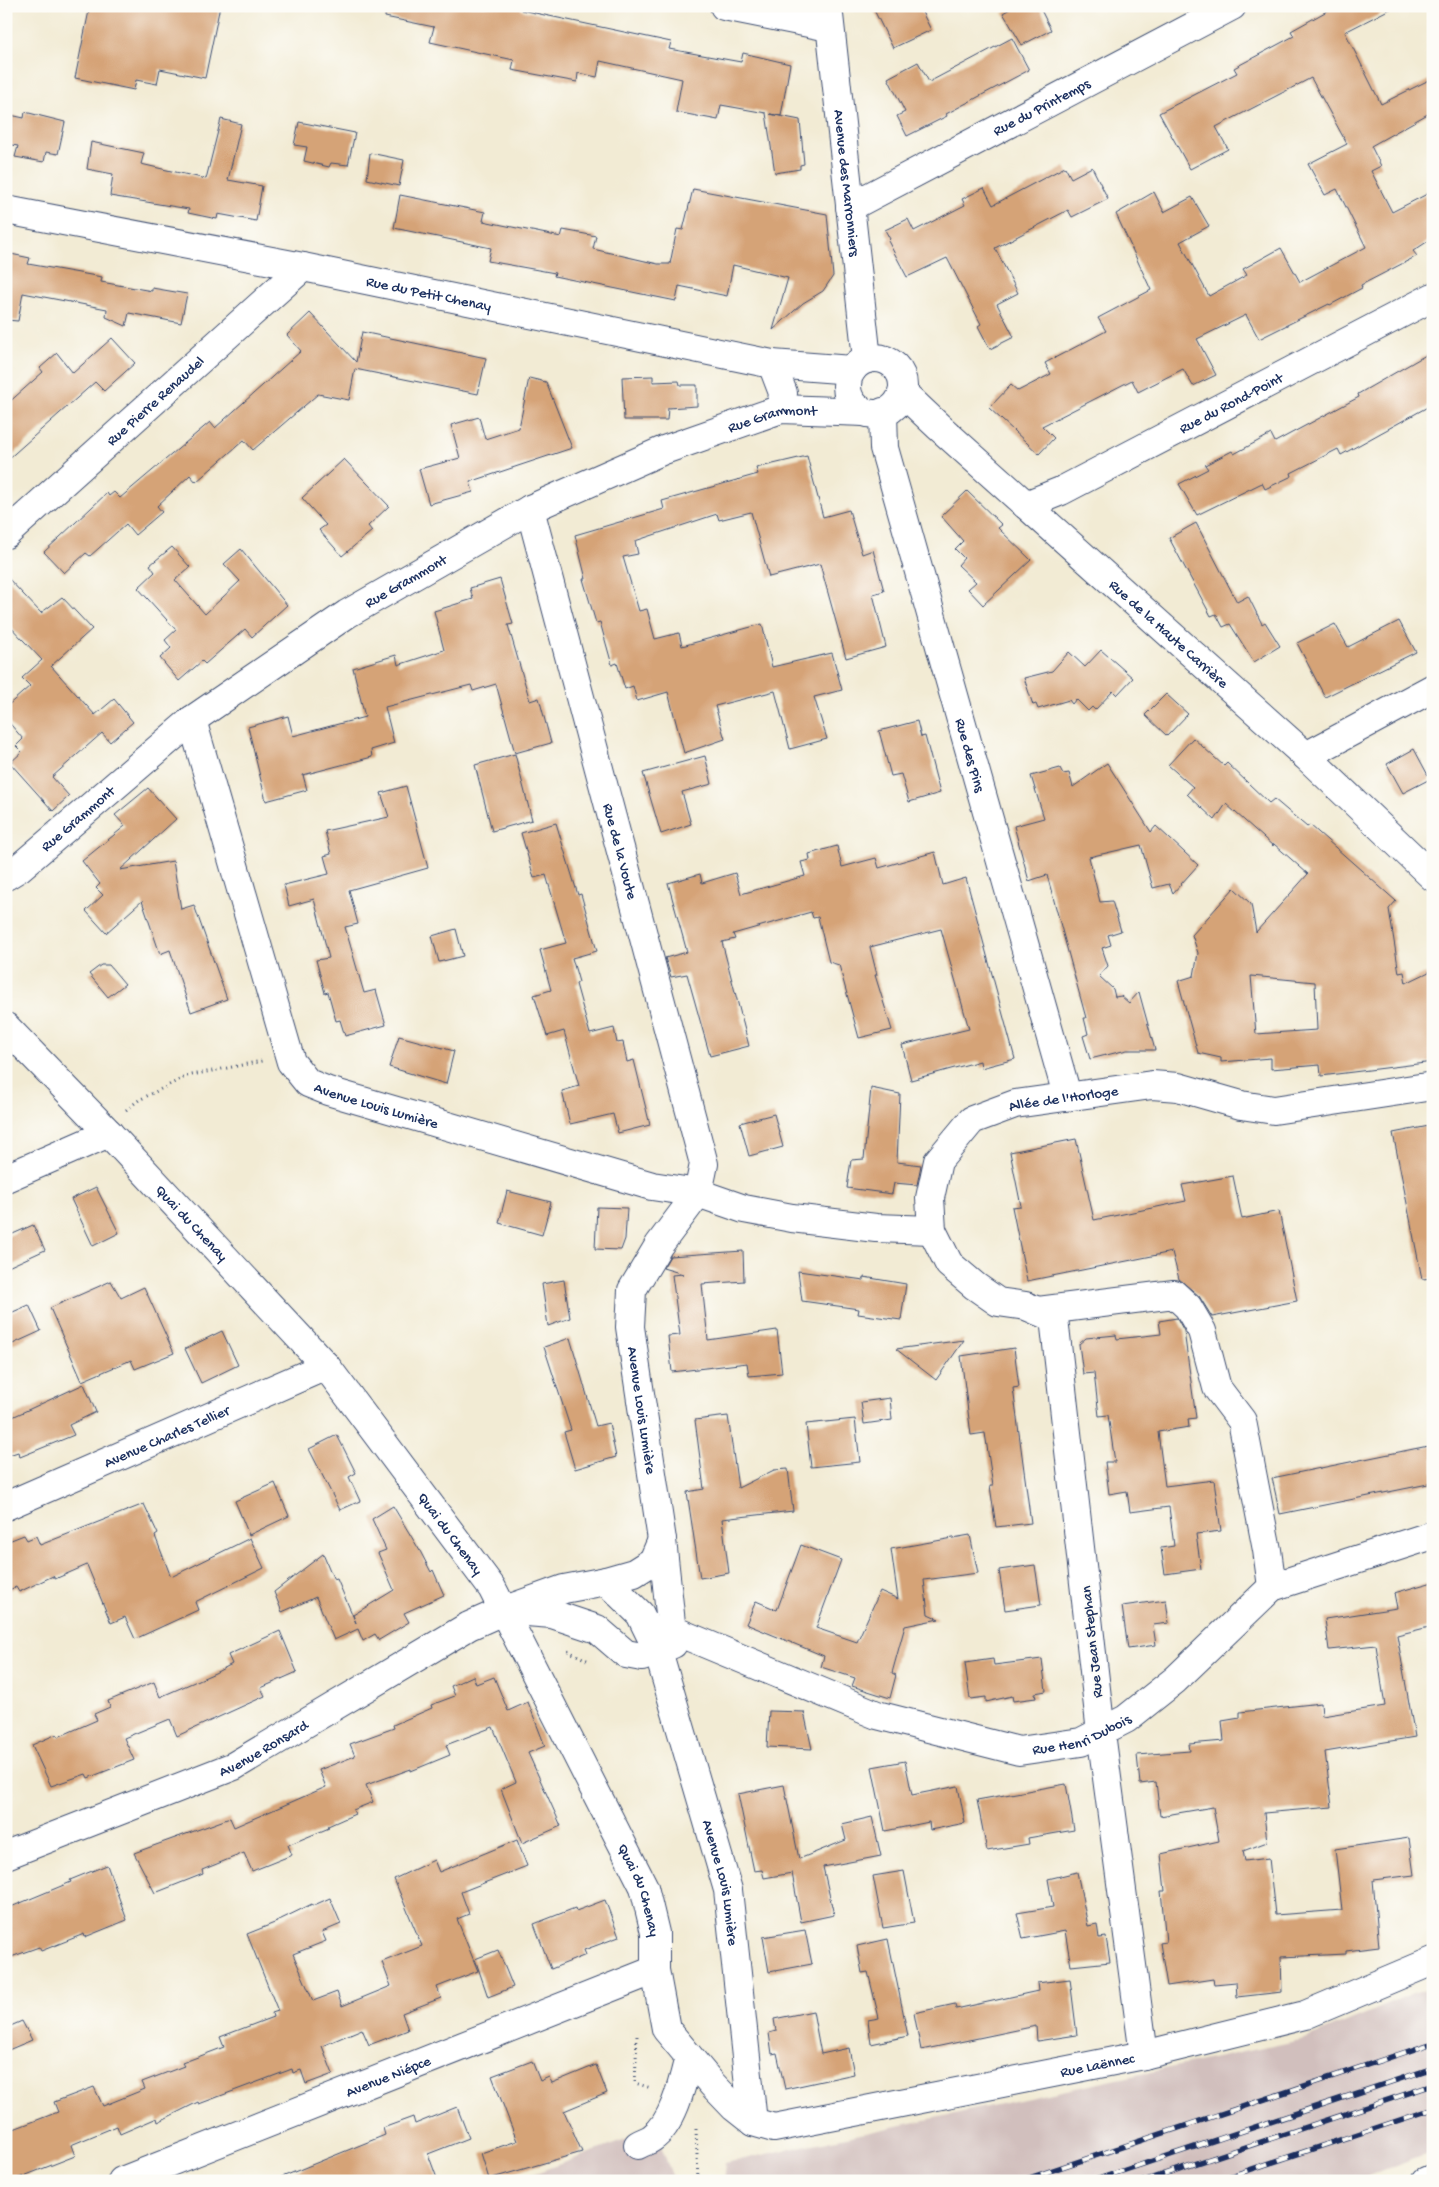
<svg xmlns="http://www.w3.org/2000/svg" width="1439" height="2187" viewBox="0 0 1439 2187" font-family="'Gochi Hand',sans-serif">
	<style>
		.railway { fill: #d1bfbd }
		.building { fill: #d5a377; fill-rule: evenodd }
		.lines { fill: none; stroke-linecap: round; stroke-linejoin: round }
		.minor-casing { stroke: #3b4b70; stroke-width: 30 }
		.path { stroke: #3b4b70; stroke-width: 3; stroke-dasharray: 1 4; stroke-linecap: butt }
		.minor { stroke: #fff; stroke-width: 28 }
		.rail-casing { stroke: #1b2f5e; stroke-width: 5.5 }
		.rail { stroke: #fdfcf7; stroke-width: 4; stroke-dasharray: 11; stroke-linecap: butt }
		.labels { text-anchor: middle; stroke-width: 4; stroke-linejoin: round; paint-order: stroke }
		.street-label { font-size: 15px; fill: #1b2f5e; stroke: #fdfcf7 }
	</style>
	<rect width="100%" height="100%" fill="#fdfcf7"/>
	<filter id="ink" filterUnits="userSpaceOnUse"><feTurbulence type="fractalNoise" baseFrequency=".02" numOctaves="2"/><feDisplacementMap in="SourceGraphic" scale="10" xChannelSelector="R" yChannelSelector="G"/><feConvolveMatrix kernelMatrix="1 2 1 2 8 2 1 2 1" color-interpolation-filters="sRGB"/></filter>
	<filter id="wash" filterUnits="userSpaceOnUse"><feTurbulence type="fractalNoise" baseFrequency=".0096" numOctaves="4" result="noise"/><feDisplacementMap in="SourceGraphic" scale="20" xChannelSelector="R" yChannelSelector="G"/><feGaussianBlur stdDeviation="1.12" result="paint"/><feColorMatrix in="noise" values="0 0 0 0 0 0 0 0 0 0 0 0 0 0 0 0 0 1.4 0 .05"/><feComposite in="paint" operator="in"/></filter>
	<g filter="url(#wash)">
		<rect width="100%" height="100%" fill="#f2ebd4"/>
		<path class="railway" d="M1433,1986V2152L1356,2181H723L725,2163L1305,2039Z
			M655,2129L674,2181H514Z"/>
		<g id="blocks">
			<path class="building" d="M90,6H220L205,78L160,69L157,84L136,80L134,90L75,78Z
				M386,6H522L521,10L671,42L669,49L741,62L743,53L790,64L781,116L770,114L800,120L804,164L800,165V169L775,173L766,113L721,105L718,120L676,112L682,79L600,61L597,77L578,73L577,82L512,70L514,60L430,42L434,27L385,17Z
				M872,6H919L931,30L893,48Z
				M1015,6H1039L1051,30L1022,45L1003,13Z
				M1336,6H1396L1345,32L1381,104L1433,78V111L1371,146L1381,166L1371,171L1392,212L1433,191V238L1413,251L1417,256L1361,285L1362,288L1330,305L1329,304L1259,339L1246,315L1197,339L1216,375L1193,386L1183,369L1138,392L1132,380L1042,426L1054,438L1039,454L989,408L1011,385L1018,391L1051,374L1045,363L1106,331L1098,318L1151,290L1116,214L1154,192L1164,212L1192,197L1209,226L1180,242L1209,296L1247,275L1243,269L1281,248L1300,282L1366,247L1337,189L1325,195L1308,164L1347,144L1311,78L1216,127L1228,149L1190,169L1159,113L1237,73L1234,68L1294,36L1291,31Z
				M1012,38L1029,70L946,114L947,116L907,136L897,116L905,112L888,78L918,62L929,82Z
				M25,112L65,122L58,154L46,152L44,162L15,157L18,146L6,144V114L24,118Z
				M221,119L241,124L228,180L262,186L256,221L218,214L217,219L188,213L189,209L110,196L113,174L87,169L91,142L144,153L141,164L206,179Z
				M299,122L355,133L348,165L331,163L329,167L304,161L307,147L294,145Z
				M370,153L404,160L399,186L367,179Z
				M1065,167L1071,178L1092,167L1108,199L1072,217L1068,210L995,248L1018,293L997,304L1014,337L990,349L978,326L981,324L947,258L907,277L888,241L890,239L885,230L908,219L914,231L965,205L962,199L984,188L993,205Z
				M693,189L827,214L833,276L823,291L803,303L773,330L788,278L733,265L727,296L679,286L676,301L554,276L555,273L488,261L491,248L394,228L400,195L485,212L483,221L561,237L563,230L596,236L593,249L658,264H670L677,229L683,230Z
				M6,253L30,258L28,264L102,277L101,282L152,291V288L187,294L181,323L129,313L126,326L106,317L107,309L23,293L18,321L6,320Z
				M310,313L356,362L362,332L486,358L478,394L355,369L349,400L318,394L253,450L244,440L196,482L190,475L157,506L162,512L135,535L126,524L90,556L86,553L64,573L44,552L107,493L109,496L114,492L120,498L210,422L215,428L301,351L287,335Z
				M112,338L135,363L104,391L95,382L6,461V405L43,372L40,368L57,353L73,373Z
				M1433,351V404L1341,455L1338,449L1291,473L1292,476L1265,489L1262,483L1197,515L1179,484L1208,469L1205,465L1232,451L1234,454L1271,434L1275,442L1359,397L1358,394Z
				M653,376V382L679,381L680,385H697V406L668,408L667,420H624L622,377Z
				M529,378L546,382L572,448L470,482L473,492L429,504L419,469L460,458L451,425L479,417L485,439L519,428Z
				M807,456L823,517L849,510L862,554L873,550L884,591L873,594L886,647L846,658L820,564L769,577L751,512L719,520L717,514L635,541L638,554L623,557L639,611L647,609L655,639L679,633L682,646L762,624L772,667L832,653L842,690L814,697L827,739L790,749L775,691L715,706L725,739L684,753L668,692L637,701L633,686L625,689L617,663L612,665L600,622L596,623L583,579H586L575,535L664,509L662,501L758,474L756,468Z
				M344,459L389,506L368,526L372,531L342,556L319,530L326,525L302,498Z
				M967,491L1002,525L998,528L1031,560L983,605L968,589L976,582L958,565L964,558L955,549L963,541L941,516Z
				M1196,523L1237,602L1248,596L1262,624L1265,622L1280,646L1254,662L1230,624L1223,627L1216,614L1211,616L1169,538Z
				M172,547L190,567L175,580L205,614L240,581L224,564L241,549L287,605L252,637L245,629L205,664L202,661L179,681L160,658L171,648L165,640L176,630L138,588L155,572L150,565Z
				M6,576L41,613L62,597L92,629L51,666L95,715L114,699L133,722L110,742L102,733L52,777L69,796L53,811L10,763L22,752L16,746L23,739L6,719V707L30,686L22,678L42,660L6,622Z
				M500,579L513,624L508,625L530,701L539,698L551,743L515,753L496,684L473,691L471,685L385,707L394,743L371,750L372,757L303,775L307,790L266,801L248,727L288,716L293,736L365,717L353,668L396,655L398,665L444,650L434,611L473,599L470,588Z
				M1399,621L1416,652L1325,697L1297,643L1335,624L1348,647Z
				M1101,650L1133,678L1117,695L1113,691L1095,710L1092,707L1088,711L1076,699L1072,704L1069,700L1038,709L1036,704L1033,705L1024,678L1052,671L1069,652L1085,667Z
				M1166,694L1188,714L1167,736L1145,715Z
				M917,721L921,737L925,736L940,793L909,802L901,774L891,776L879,731Z
				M1193,738L1224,766L1227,763L1269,803L1274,799L1307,827L1310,825L1396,901L1389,909L1399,973L1404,972L1406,983L1433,970V1062L1321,1076L1320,1065L1271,1069V1058L1221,1062V1058L1198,1053L1178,981L1194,976L1198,953L1192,935L1234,888L1251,904L1256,932L1308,874L1274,844L1273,846L1226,804L1215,820L1187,794L1193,787L1168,765ZM1251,976L1315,982L1317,1030L1256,1034Z
				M1414,749L1430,779L1403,793L1387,764Z
				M515,754L532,820L492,831L475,765Z
				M705,756L712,784L682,792L691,824L661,834L643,773Z
				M1107,763L1151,832L1156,826L1198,865L1173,893L1169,884L1153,888L1141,845L1089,857L1100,902L1112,901L1121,931L1108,935L1111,945L1102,948L1108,966L1099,976L1113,989L1115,997L1121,996L1129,1003L1139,992L1155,1050H1127L1090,1059L1083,1036L1088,1034L1084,1018H1086L1047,875L1029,881L1014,826L1044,818L1031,776L1060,768L1063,774L1069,773L1073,787Z
				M406,786L428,868L349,890L358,924L345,927L364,993L376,990L386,1025L345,1036L340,1020L336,1021L328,992L325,993L316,960L329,958L314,899L289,906L284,885L329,874L324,856L331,854L325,831L389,817L381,793Z
				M148,788L176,819L120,870L173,861L181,909L194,905L227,999L191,1012L170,950L160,954L142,901L106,933L86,911L103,895L96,888L100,884L82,861L125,826L115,815Z
				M556,823L578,895L581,894L597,951L572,958L579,982L576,984L590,1034L614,1028L617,1043L623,1042L627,1062L634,1060L650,1125L618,1133L613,1114L570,1124L562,1091L579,1086L564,1031L547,1036L534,995L551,990L540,950L566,943L546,875L534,878L521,833Z
				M837,846L842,867L876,858L879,868L935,852L943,885L966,878L1015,1059L981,1068L980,1061L911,1080L902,1045L969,1029L941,929L870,947L877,975H875L892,1030L859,1038L839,965L829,962L818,917L813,918L811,912L733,934L735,939L722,942L749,1046L710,1056L687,974L671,977L665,958L687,952L668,883L700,874L702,883L735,873L741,894L805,876L801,862L810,860L809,854Z
				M456,929L463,956L439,962L432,936Z
				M101,965H109L125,984L108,997L89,974Z
				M399,1036L454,1051L446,1084L389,1067Z
				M871,1088L900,1094L897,1162L921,1165L917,1185L894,1183L892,1194L847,1188L851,1160L864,1159Z
				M774,1114L783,1147L749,1156L740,1123Z
				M1429,1126L1433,1143V1278L1422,1279L1393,1133Z
				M1076,1139L1094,1220L1186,1201L1182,1185L1233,1176L1242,1219L1279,1211L1297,1301L1212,1317L1199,1296L1179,1279L1172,1252L1027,1281L1012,1207L1021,1206L1010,1152Z
				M96,1187L119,1233L93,1246L71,1199Z
				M507,1191L551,1202L542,1235L499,1223Z
				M597,1207L627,1208L625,1239L621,1250L595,1249Z
				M33,1225L45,1250L6,1268V1237Z
				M743,1251L744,1281L702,1284L708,1340L777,1330L782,1373L749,1376L747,1363L672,1372L668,1336L680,1335L672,1275L683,1274L663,1268L670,1256Z
				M798,1271L864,1280V1277L906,1284L901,1320L858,1314L859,1309L802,1301Z
				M564,1280L570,1318L548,1326L542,1284Z
				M111,1281L121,1298L144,1287L174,1353L135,1369L131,1360L82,1381L50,1308Z
				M29,1305L41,1331L6,1347V1315Z
				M1177,1318L1184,1331L1196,1418L1188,1419L1189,1427L1158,1432L1165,1486L1214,1480L1221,1531L1196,1534L1201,1569L1165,1574L1161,1548L1174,1546L1169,1507L1130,1512L1127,1491L1109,1494L1105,1462H1115L1108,1415L1099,1416L1094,1373L1083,1374L1079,1344L1086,1338L1116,1335L1117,1339L1161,1334L1159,1321Z
				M222,1331L238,1365L201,1383L185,1349Z
				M570,1338L596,1426L609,1423L616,1457L575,1469L564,1432L571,1430L544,1347Z
				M964,1340L936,1380L896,1349Z
				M1014,1348L1019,1387L1013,1388L1031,1523L996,1527L990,1486H993L985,1433L971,1435L961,1356Z
				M84,1384L96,1412L69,1425L74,1435L20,1457L18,1452L6,1456V1420Z
				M890,1398L892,1420L864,1424L861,1402Z
				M728,1416L738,1488L774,1470L788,1469L793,1511L722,1519L729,1573L700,1578L687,1492L704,1489L695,1420Z
				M855,1419L860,1462L811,1467L806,1424Z
				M337,1435L356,1473L349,1477L360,1501L340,1510L309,1449Z
				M1433,1445V1483L1280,1514L1272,1478Z
				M275,1483L289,1516L249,1535L235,1501Z
				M144,1504L158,1534L155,1536L171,1577L250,1538L264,1568L195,1602L198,1610L135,1639L125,1617L111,1623L87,1565L55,1579L53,1576L19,1592L16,1587L6,1591V1542L24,1535L27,1540L36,1536L40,1545Z
				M393,1506L420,1551L431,1572L433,1570L444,1595L404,1613L409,1622L379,1640L375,1634L363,1641L358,1629L334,1640L316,1597L282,1612L274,1592L323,1554L334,1580L337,1579L356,1623L353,1615L394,1590L378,1553L386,1550L372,1519Z
				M970,1535L978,1573L924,1580L928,1614L939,1619L905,1626L892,1673L896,1675L890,1698L852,1686L855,1678L821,1667L824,1656L746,1624L756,1601L777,1610L801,1545L841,1560L816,1628L857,1642L880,1591L898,1599L891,1549Z
				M1035,1565L1041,1605L1005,1610L999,1570Z
				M1433,1582V1626L1397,1635L1415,1737L1325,1752L1332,1807L1264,1813L1267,1842L1243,1851L1245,1861L1269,1858L1275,1915L1342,1910L1335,1849L1409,1838L1414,1875L1373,1880L1379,1947L1346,1951V1954L1281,1957L1282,1992L1237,1997L1236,1982L1214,1984L1213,1979L1167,1986L1160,1943L1166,1942L1161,1891H1165L1161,1854L1219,1841L1213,1807L1160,1816L1156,1782L1140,1784L1137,1755L1190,1751L1189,1744L1224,1741L1222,1721L1240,1718V1712L1321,1703L1322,1716L1385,1706L1376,1645L1329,1650L1325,1619L1397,1608L1394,1593Z
				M1166,1600L1169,1623L1153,1625L1156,1645L1128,1649L1122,1606Z
				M280,1631L297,1672L261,1688L265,1696L177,1736L170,1719L124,1738L134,1760L88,1778L86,1774L51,1786L32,1745L57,1734L58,1737L97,1720L94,1714L110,1707L108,1701L154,1682L160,1697L215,1673L232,1664L228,1655Z
				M993,1659L994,1665L1042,1659L1046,1691L1035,1693L1036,1698L1013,1701L1012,1696L986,1702V1697L970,1699L965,1663Z
				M473,1676L476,1684L494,1677L508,1711L528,1702L545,1746L528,1753L561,1826L522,1843L501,1789L516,1782L493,1727L446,1745L450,1755L411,1771V1769L366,1785L373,1802L353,1810L355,1814L328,1826L329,1828L288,1845L292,1855L252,1871L244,1853L202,1870L203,1874L155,1893L134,1853L230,1818L234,1827L326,1787L319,1770L355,1756L350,1744L394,1728L393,1725L432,1708L431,1705L455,1696L451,1686Z
				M769,1711L804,1712L812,1749L767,1747Z
				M905,1761L912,1795L958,1786L965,1823L930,1830L929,1822L885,1831L872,1767Z
				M1066,1784L1074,1830L1028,1838L1029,1844L987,1851L977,1800Z
				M784,1785L799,1859L846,1840L842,1824L872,1817L881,1856L823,1867L834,1915L801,1922L792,1873L764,1878L762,1870L754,1871L738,1794Z
				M517,1840L527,1866L461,1892L469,1914L457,1919L478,1971L437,1987L441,1998L402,2013L408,2030L369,2045L362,2029L322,2046L333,2074L306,2084L301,2070L293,2073L292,2069L199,2104L198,2102L158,2122L157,2118L120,2134L117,2126L71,2145L75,2156L11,2181H6V2132L58,2112L54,2102L94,2087L103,2106L145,2089L142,2082L184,2066L182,2063L224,2047L220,2037L273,2017L272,2013L278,2011L247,1934L277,1922V1921L312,1904V1906L330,1898L341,1924L322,1932L326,1941L293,1954L313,2001L337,1992L342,2006L391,1986L382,1962L422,1946L394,1879L434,1860L439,1872Z
				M107,1865L127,1920L85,1937L84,1934L41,1951L39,1947L11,1957V1956L6,1957V1909L71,1882L70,1880Z
				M904,1871L914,1923L883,1928L873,1876Z
				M1077,1872L1088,1926L1097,1924L1099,1938L1106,1937L1110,1962L1071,1966L1065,1931L1023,1939L1017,1913L1053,1907L1048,1879Z
				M605,1900L619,1937L584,1950L586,1955L551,1969L534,1924L575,1908L576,1911Z
				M805,1930L812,1964L769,1972L763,1937Z
				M888,1939L908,2036L871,2044L868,2020L879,2018L868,1972L862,1973L857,1946Z
				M498,1950L513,1987L488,1997L475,1959Z
				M1070,1979L1077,2035L1037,2041L1036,2026L921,2050L914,2013L955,2004L956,2009L1038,1991L1037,1983Z
				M813,2011L821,2054L849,2048L854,2074L785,2089L777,2053L772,2054L769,2033L776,2031L774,2019Z
				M22,2021L32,2040L6,2051V2028Z
				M532,2061L540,2081L549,2077L552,2083L596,2065L607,2093L564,2111L582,2152L489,2179L481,2153L517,2141L492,2076Z
				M457,2107L469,2138L428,2154L438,2181H277V2179L385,2135L383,2128L413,2117L415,2124Z"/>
		</g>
	</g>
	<g filter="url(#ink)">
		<use href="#blocks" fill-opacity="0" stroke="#3b4b70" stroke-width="1"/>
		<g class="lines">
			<g class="minor-casing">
				<g id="minor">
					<path d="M724,6L829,27"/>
					<path id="s1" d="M828,6L867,359"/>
					<path id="s2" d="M850,207L1232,6"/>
					<path id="s3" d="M6,210L303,267L772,364L852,370"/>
					<circle cx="875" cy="386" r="28"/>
					<path d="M772,364L783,393L781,409"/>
					<path id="s4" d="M902,392L938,426L1306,756L1433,877"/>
					<path id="s5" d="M883,412L884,448L1067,1095"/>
					<path id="s6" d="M1026,505L1061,491L1433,297"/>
					<path id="s7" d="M530,509L704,1164L698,1193L659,1245L632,1290L630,1327L662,1540L671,1623L675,1631L877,1715L1019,1751L1081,1742L1126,1719L1175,1680L1272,1587L1433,1535"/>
					<path id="s8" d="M6,534L303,267"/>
					<path id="s9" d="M192,720L291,1062L308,1083L328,1091L652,1186L698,1193L744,1209L792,1218L876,1228L932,1230"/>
					<path d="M1306,756L1433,688"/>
					<path id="s10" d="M6,876L19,868L192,720L347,614L530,509L664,450L781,409L865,412"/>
					<path id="s11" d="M6,1027L104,1128L326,1366L492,1588L644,1887L655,1933V1970L666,2029L712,2084L734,2107L753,2122L774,2128L1144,2055L1305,2015L1433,1961"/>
					<path d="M6,1178L109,1133"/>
					<path d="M1038,1311L1174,1294L1188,1307L1202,1331L1217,1388L1242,1421L1267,1550L1272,1587"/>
					<path id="s12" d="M6,1506L326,1366"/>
					<path d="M606,1581L634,1573L653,1561L662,1540"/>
					<path d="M514,1611L552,1614L597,1629L626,1654L642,1657L673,1644"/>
					<path id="s13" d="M6,1855L234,1766L469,1626L505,1610L564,1589L606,1581L640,1614L658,1651L728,1890L753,2122"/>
					<path id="s14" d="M1144,2055L1101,1733L1054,1318L1026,1306L998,1302L975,1286L949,1264L932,1230L930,1198L938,1161L972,1120L1015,1104L1152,1085L1178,1087L1241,1105L1274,1110L1433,1086"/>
					<path d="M638,2145C643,2142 648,2141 652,2138C674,2123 683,2081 689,2057"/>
					<path id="s15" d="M122,2181L655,1970"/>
					<path d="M1426,2181L1433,2178"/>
				</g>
			</g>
			<path class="path" d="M126,1110L139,1100L187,1076L262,1061
				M568,1651L589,1661
				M637,2036L635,2083L651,2088
				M696,2129L698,2181"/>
			<use href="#minor" class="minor"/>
			<g class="rail-casing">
				<path id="rail" d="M1020,2181L1433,2043
					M1092,2181L1433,2068
					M1143,2181L1433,2085
					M1216,2181L1433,2109"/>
			</g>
			<use href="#rail" class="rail"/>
		</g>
	</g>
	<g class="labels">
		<g class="street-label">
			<text dy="5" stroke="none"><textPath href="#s2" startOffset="216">Rue du Printemps</textPath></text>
			<text dy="5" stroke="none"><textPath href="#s1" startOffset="178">Avenue des Marronniers</textPath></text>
			<text dy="5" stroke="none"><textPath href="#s3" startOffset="431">Rue du Petit Chenay</textPath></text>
			<text dy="5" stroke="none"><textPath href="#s8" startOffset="200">Rue Pierre Renaudel</textPath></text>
			<text dy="5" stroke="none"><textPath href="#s6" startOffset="229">Rue du Rond-Point</textPath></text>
			<text dy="5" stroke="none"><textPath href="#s10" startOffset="902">Rue Grammont</textPath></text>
			<text dy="5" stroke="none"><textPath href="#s10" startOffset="498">Rue Grammont</textPath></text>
			<text dy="5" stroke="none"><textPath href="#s4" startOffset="360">Rue de la Haute Carrière</textPath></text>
			<text dy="5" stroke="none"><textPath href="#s5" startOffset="355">Rue des Pins</textPath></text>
			<text dy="5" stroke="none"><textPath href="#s10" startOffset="92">Rue Grammont</textPath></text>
			<text dy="5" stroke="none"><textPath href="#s7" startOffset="354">Rue de la Voute</textPath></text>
			<text dy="5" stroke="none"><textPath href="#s14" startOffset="1119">Allée de l'Horloge</textPath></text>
			<text dy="5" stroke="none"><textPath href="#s9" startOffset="455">Avenue Louis Lumière</textPath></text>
			<text dy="5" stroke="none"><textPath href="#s11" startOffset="270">Quai du Chenay</textPath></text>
			<text dy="5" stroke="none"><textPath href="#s7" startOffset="946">Avenue Louis Lumière</textPath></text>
			<text dy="5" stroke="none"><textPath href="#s12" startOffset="175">Avenue Charles Tellier</textPath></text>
			<text dy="5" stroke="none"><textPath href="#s11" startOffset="675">Quai du Chenay</textPath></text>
			<text transform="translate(1091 1642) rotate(-96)" y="5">Rue Jean Stephan</text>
			<text dy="5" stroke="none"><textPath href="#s7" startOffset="1600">Rue Henri Dubois</textPath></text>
			<text dy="5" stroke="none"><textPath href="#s13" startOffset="279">Avenue Ronsard</textPath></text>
			<text dy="5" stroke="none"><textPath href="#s13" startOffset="992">Avenue Louis Lumière</textPath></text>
			<text dy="5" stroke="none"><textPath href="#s11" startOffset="1080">Quai du Chenay</textPath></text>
			<text dy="5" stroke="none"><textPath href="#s11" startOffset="1702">Rue Laënnec</textPath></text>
			<text dy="5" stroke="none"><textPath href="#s15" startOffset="286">Avenue Niépce</textPath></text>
		</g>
	</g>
	<rect width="1439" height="2187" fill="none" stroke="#fdfcf7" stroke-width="25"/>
</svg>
